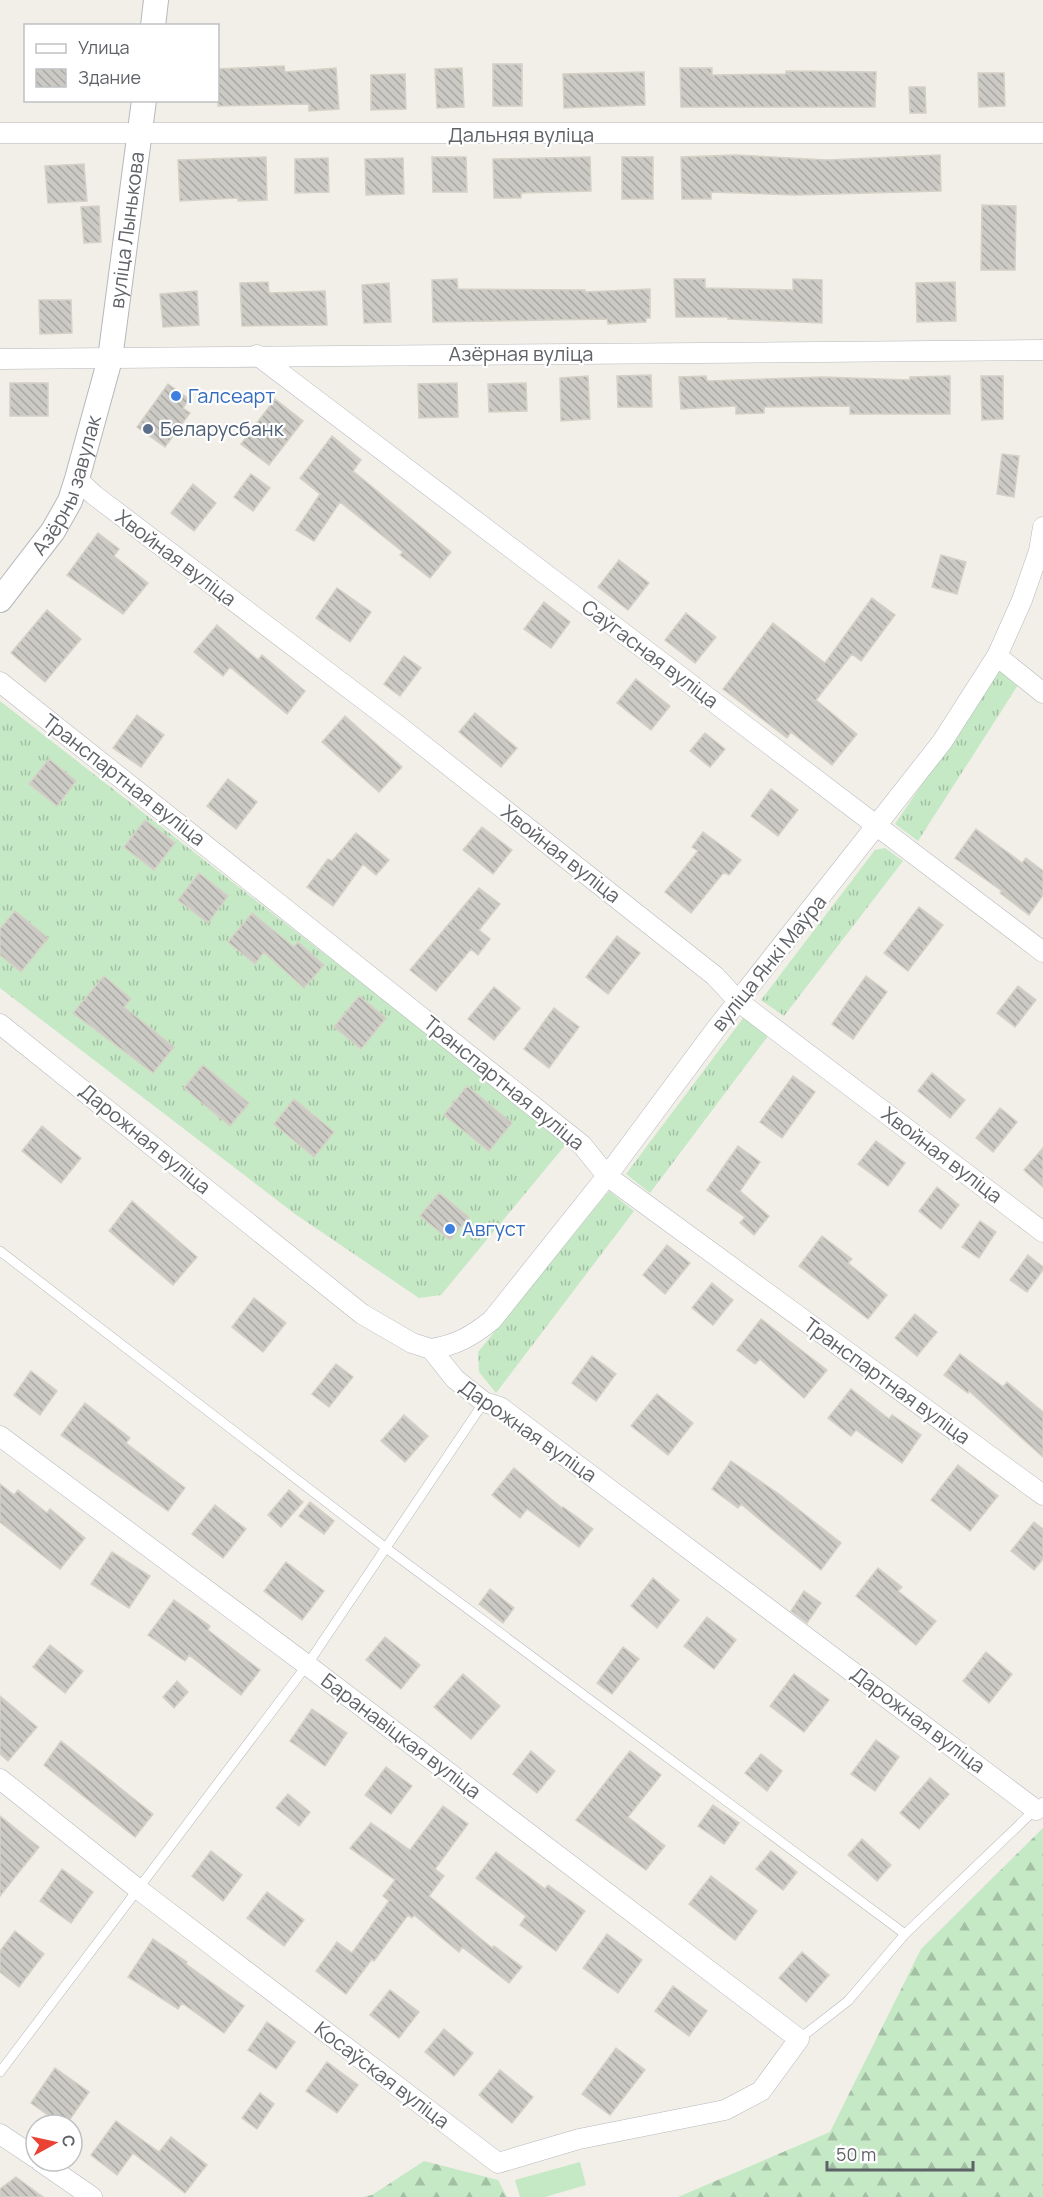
<svg xmlns="http://www.w3.org/2000/svg" width="1043" height="2197" viewBox="0 0 1043 2197" font-family="Manrope,sans-serif">
	<style>
		.grass { fill: url(#grass-tufts) }
		.forest { fill: url(#forest-firs) }
		.pitch { fill: #c5e8c5 }
		.building { fill: url(#building-back-hatch); stroke: #d6d1c6; stroke-width: 1.5 }
		.lines { fill: none; stroke-linecap: round; stroke-linejoin: round }
		.service-casing { stroke: #b5b8bc; stroke-width: 10 }
		.minor-casing { stroke: #b5b8bc; stroke-width: 21 }
		.tertiary-casing { stroke: #b5b8bc; stroke-width: 26 }
		.service { stroke: #fff; stroke-width: 9 }
		.minor { stroke: #fff; stroke-width: 20 }
		.tertiary { stroke: #fff; stroke-width: 24 }
		.shop-dot { fill: #3f7fe0; stroke: #fff; stroke-width: 2 }
		.service-dot { fill: #5c6f8a; stroke: #fff; stroke-width: 2 }
		.labels { text-anchor: middle; stroke-width: 4.5; stroke-linejoin: round; paint-order: stroke }
		.street-label { font-size: 20px; fill: #5f6368; stroke: #fff }
		.shop-label { font-size: 20px; fill: #366cbe; stroke: #fff; text-anchor: start }
		.service-label { font-size: 20px; fill: #4e5e75; stroke: #fff; text-anchor: start }
	</style>
	<defs>
		<pattern id="grass-tufts" width="24" height="20" patternUnits="userSpaceOnUse" patternTransform="scale(1.5)"><rect width="24" height="20" fill="#c5e8c5"/><path d="M3 7l-1-3M5 7V3M7 7l1-3M15 17l-1-3M17 17v-4M19 17l1-3" fill="none" stroke="#a3c0a4"/></pattern>
		<pattern id="forest-firs" width="22" height="20" patternUnits="userSpaceOnUse" patternTransform="scale(1.5)"><rect width="22" height="20" fill="#c5e8c5"/><path d="M5 1l3.5 6h-7zM16 11l3.5 6h-7z" fill="#a3c0a4"/></pattern>
		<pattern id="building-back-hatch" width="6" height="6" patternUnits="userSpaceOnUse" patternTransform="scale(1.5)"><rect width="6" height="6" fill="#cccac5"/><path d="M-1 5l2 2M0 0l6 6M5-1l2 2" fill="none" stroke="#a9a8a4"/></pattern>
	</defs>
	<rect width="100%" height="100%" fill="#f1efe8"/>
	<path class="grass" d="M1000,669L1018,685L918,841L895,824Z
		M0,701L567,1143L441,1295L419,1298L295,1214L0,988Z
		M885,848L903,861L784,1016L761,1000L875,850Z
		M744,1017L768,1036L650,1193L626,1174Z
		M609,1191L634,1211L496,1393L479,1372L478,1352Z"/>
	<path class="forest" d="M1043,1828V2197H678L830,2132L921,1949Z
		M424,2161L498,2180L507,2197H363L372,2195Z"/>
	<path class="pitch" d="M580,2162L586,2185L545,2197H520L515,2180Z"/>
	<path class="building" d="M493,64H522V106H493Z
		M284,66L285,72L336,68L339,109L309,111V104L218,106V69Z
		M462,68L464,107L437,108L435,69Z
		M680,68H712V75L786,74V71L876,72L875,107H681Z
		M644,72L645,105L564,108L563,74Z
		M978,73H1004L1005,106L979,107Z
		M405,74L406,109L371,110V75Z
		M909,87H925L926,113H910Z
		M736,155L827,160L940,155L941,191L796,195L711,192V199H682L681,157Z
		M266,157L267,200L238,201V198L180,201L178,160Z
		M432,157H466L467,192H433Z
		M590,157L591,191L521,193V198H494L493,159Z
		M622,157H653V199H622Z
		M328,158L329,192L295,193V159Z
		M403,158L404,194L366,195L365,159Z
		M84,164L87,201L48,203L45,166Z
		M982,205L1016,206L1015,270H981Z
		M99,206L101,242L84,243L81,207Z
		M457,279L458,289L585,290V292L650,289V318H646V322L608,324L607,319L433,322L432,280Z
		M674,279H705V288L793,290V279L822,280V323L728,319V317H676Z
		M268,282L269,293L325,291L327,325L242,326L240,283Z
		M955,282L956,321L917,322L916,283Z
		M389,283L391,322L364,323L362,285Z
		M197,291L199,325L163,327L160,294Z
		M39,300H71L72,333L40,334Z
		M651,375L652,407H618L617,376Z
		M588,376L590,419L561,421L560,378Z
		M706,376L707,381L823,377L910,380V377L950,376V414H850V406L764,407V413L736,414V406L681,409L679,377Z
		M981,376H1003V419L982,420Z
		M10,383H48V416H10Z
		M457,383L458,417L419,418L418,384Z
		M526,383L527,411L489,412L488,384Z
		M168,384L189,399L183,408L190,413L165,447L137,427Z
		M275,399L303,421L269,465L241,444Z
		M332,436L361,460L353,471L451,552L430,578L400,555L403,552L340,502L314,541L296,530L320,494L300,478Z
		M1002,454L1019,456L1014,497L997,494Z
		M251,474L270,488L253,511L234,497Z
		M193,484L216,503L194,531L171,513Z
		M98,533L119,549L114,556L148,583L123,614L67,575Z
		M941,555L966,562L957,594L932,587Z
		M619,560L649,583L628,610L598,587Z
		M337,588L371,612L350,642L316,618Z
		M872,598L895,615L861,661L852,654L816,700L857,734L832,765L791,732L787,738L723,689L773,623L825,663Z
		M544,602L570,622L551,648L524,629Z
		M47,610L81,639L45,682L11,653Z
		M686,613L716,637L695,663L665,640Z
		M217,625L258,660L262,655L305,691L287,714L230,667L223,676L194,652Z
		M404,656L421,668L400,696L384,684Z
		M636,679L670,706L651,730L617,703Z
		M475,713L517,748L501,767L459,732Z
		M137,715L164,735L141,767L113,748Z
		M345,716L402,767L379,792L322,742Z
		M705,733L725,749L710,767L690,751Z
		M49,759L76,781L57,806L29,784Z
		M228,779L257,802L236,829L207,806Z
		M771,789L798,810L778,836L751,816Z
		M145,820L175,843L154,870L124,847Z
		M482,827L512,850L493,874L463,850Z
		M976,829L1022,863L1026,858L1043,871V895L1029,915L1000,893L1002,891L955,858Z
		M703,832L741,860L729,875L724,872L691,913L665,892L698,851L692,847Z
		M356,833L389,860L376,875L363,864L333,906L307,887L328,859L332,861Z
		M199,873L228,896L208,923L178,900Z
		M479,888L500,904L479,930L490,939L478,955L471,949L436,991L410,970Z
		M919,907L943,925L908,971L884,953Z
		M15,911L48,938L21,972L0,955V929Z
		M252,913L294,947L298,942L324,965L304,988L264,952L255,964L228,942Z
		M617,936L640,953L608,994L586,977Z
		M104,976L131,999L124,1007L174,1047L153,1073L73,1013Z
		M866,976L887,992L853,1039L832,1024Z
		M1018,986L1036,1000L1015,1027L997,1013Z
		M494,987L520,1008L494,1040L468,1019Z
		M359,996L386,1018L361,1049L334,1027Z
		M554,1008L579,1027L549,1068L524,1049Z
		M203,1065L249,1103L230,1126L184,1088Z
		M932,1073L965,1100L950,1118L918,1091Z
		M793,1076L815,1092L782,1138L760,1122Z
		M467,1086L512,1123L489,1151L444,1115Z
		M294,1099L334,1132L314,1157L274,1124Z
		M1000,1108L1017,1122L993,1152L976,1138Z
		M42,1126L81,1158L61,1183L22,1151Z
		M876,1141L905,1163L888,1186L858,1164Z
		M738,1146L760,1162L740,1191L769,1216L754,1235L740,1223L745,1217L707,1190Z
		M1043,1148V1187L1024,1170Z
		M937,1187L959,1205L941,1229L919,1211Z
		M439,1193L469,1217L450,1240L420,1216Z
		M132,1201L197,1257L173,1285L109,1231Z
		M980,1221L996,1232L979,1258L962,1247Z
		M822,1236L852,1259L848,1263L887,1295L868,1319L799,1266Z
		M667,1245L690,1263L665,1294L643,1275Z
		M1028,1255L1043,1267V1270L1027,1292L1010,1280Z
		M712,1283L733,1300L713,1325L692,1308Z
		M254,1298L286,1323L263,1352L232,1327Z
		M915,1314L937,1332L917,1356L895,1338Z
		M761,1319L827,1370L804,1398L760,1359L755,1364L737,1350Z
		M960,1354L1003,1387L1007,1382L1043,1412V1457L969,1391L968,1393L944,1375Z
		M592,1356L616,1374L596,1401L572,1383Z
		M336,1364L353,1377L329,1407L312,1394Z
		M31,1371L57,1391L40,1415L14,1395Z
		M851,1389L889,1419L892,1415L921,1435L902,1463L856,1430L851,1436L828,1418Z
		M657,1394L693,1423L668,1455L631,1426Z
		M85,1403L130,1438L126,1443L185,1488L168,1511L61,1435Z
		M404,1415L428,1436L405,1462L381,1441Z
		M731,1461L779,1494L841,1543L821,1570L741,1504L738,1508L712,1489Z
		M958,1465L998,1496L970,1531L931,1500Z
		M514,1468L562,1508L563,1507L593,1529L579,1547L527,1509L520,1518L492,1495Z
		M0,1484L14,1495L18,1490L47,1513L50,1509L85,1538L60,1569L0,1522Z
		M289,1490L303,1502L281,1527L268,1515Z
		M310,1502L334,1521L324,1534L299,1516Z
		M215,1505L246,1529L223,1558L192,1534Z
		M1034,1522L1043,1529V1559L1034,1570L1011,1551Z
		M112,1552L150,1576L129,1608L91,1584Z
		M286,1562L324,1591L302,1620L264,1591Z
		M878,1568L902,1587L898,1591L936,1621L916,1645L856,1596Z
		M653,1578L679,1600L657,1628L631,1606Z
		M490,1589L514,1608L503,1623L479,1604Z
		M804,1591L821,1603L807,1623L791,1611Z
		M174,1600L210,1626L208,1630L260,1670L241,1695L189,1655L185,1661L148,1635Z
		M707,1617L736,1640L714,1669L684,1646Z
		M385,1637L420,1665L401,1689L366,1660Z
		M50,1645L83,1671L65,1693L33,1667Z
		M623,1647L639,1659L612,1694L597,1683Z
		M986,1652L1012,1674L989,1703L963,1681Z
		M463,1674L500,1706L471,1739L434,1707Z
		M794,1674L829,1700L804,1732L770,1706Z
		M177,1681L188,1692L174,1708L163,1697Z
		M0,1696L37,1727L8,1761L0,1754Z
		M312,1709L347,1733L325,1766L290,1741Z
		M876,1740L899,1757L875,1791L851,1774Z
		M61,1741L153,1814L135,1837L44,1765Z
		M531,1751L555,1771L537,1793L513,1774Z
		M630,1751L661,1775L628,1817L665,1846L646,1870L576,1820Z
		M761,1754L782,1771L767,1791L745,1773Z
		M386,1767L412,1786L391,1814L365,1795Z
		M930,1778L949,1794L919,1829L900,1813Z
		M288,1794L310,1812L299,1826L276,1808Z
		M713,1805L739,1823L724,1844L698,1826Z
		M443,1806L468,1824L435,1869L444,1876L429,1896L492,1948L494,1946L522,1967L509,1983L462,1947L459,1952L414,1915L412,1918L408,1915L374,1961L372,1959L346,1994L316,1971L337,1942L352,1953L389,1901L383,1896L395,1880L350,1848L371,1823L410,1850Z
		M0,1816L39,1847L0,1896Z
		M862,1839L891,1865L877,1881L848,1855Z
		M211,1851L242,1875L223,1901L192,1876Z
		M771,1851L797,1872L783,1890L756,1869Z
		M496,1852L545,1889L548,1885L585,1911L556,1951L520,1925L526,1916L476,1878Z
		M62,1869L93,1892L71,1923L40,1901Z
		M711,1876L757,1911L735,1940L689,1904Z
		M267,1892L304,1920L284,1946L247,1918Z
		M15,1931L44,1954L19,1987L0,1972V1951Z
		M607,1934L642,1960L618,1993L583,1968Z
		M153,1939L187,1962L186,1964L244,2006L224,2033L182,2003L178,2009L128,1977Z
		M802,1952L829,1975L806,2002L779,1978Z
		M673,1986L707,2011L689,2036L655,2011Z
		M390,1990L419,2012L399,2038L370,2015Z
		M267,2022L295,2042L276,2069L248,2050Z
		M444,2029L473,2053L454,2076L425,2052Z
		M616,2048L645,2070L610,2115L582,2094Z
		M327,2062L358,2085L337,2113L306,2091Z
		M55,2068L89,2092L66,2125H62L31,2103Z
		M500,2070L533,2097L512,2123L479,2095Z
		M260,2093L274,2104L257,2129L242,2118Z
		M116,2121L159,2152L171,2137L207,2165L185,2193L133,2153L117,2175L91,2155Z
		M16,2177L43,2197H0V2189Z"/>
	<g class="lines">
		<g class="service-casing">
			<path id="service" d="M0,1251L386,1548L905,1934
				M799,2039L848,2001L905,1934L1043,1802
				M0,2072L307,1665L484,1402"/>
		</g>
		<g class="minor-casing">
			<path id="minor" d="M0,133H1043
				M257,355L1043,952
				M0,359L1043,350
				M77,479L94,495L400,727L715,976L739,1002L1043,1232
				M997,656L1043,693
				M0,682L582,1145L607,1176L1043,1495
				M0,1024L362,1314L412,1343L431,1349L455,1379L484,1402L500,1407L1036,1810
				M431,1349C457,1345 472,1336 492,1320L607,1176L716,1029L942,742L997,656L1022,600L1039,551L1043,527
				M0,1436L307,1665L799,2039L761,2091L725,2110L579,2139L498,2163L138,1889L0,1779
				M0,2134L36,2158
				M40,2161L92,2197"/>
		</g>
		<g class="tertiary-casing">
			<g id="tertiary">
				<path d="M153,26L156,0"/>
				<path id="s1" d="M0,600L53,531L70,501L77,479L110,359L144,100"/>
			</g>
		</g>
		<use href="#service" class="service"/>
		<use href="#minor" class="minor"/>
		<use href="#tertiary" class="tertiary"/>
	</g>
	<g class="shop-dot">
		<circle cx="176" cy="396" r="6"/>
		<circle cx="450" cy="1229" r="6"/>
	</g>
	<circle class="service-dot" cx="148" cy="429" r="6"/>
	<g class="labels">
		<g class="street-label">
			<text x="521" y="142">Дальняя вуліца</text>
			<text dy="7" stroke="none"><textPath href="#s1" startOffset="399">вуліца Лынькова</textPath></text>
			<text x="521" y="361">Азёрная вуліца</text>
			<text dy="7" stroke="none"><textPath href="#s1" startOffset="135">Азёрны завулак</textPath></text>
			<text transform="translate(176 558) rotate(37)" y="7">Хвойная вуліца</text>
			<text transform="translate(650 654) rotate(37)" y="7">Саўгасная вуліца</text>
			<text transform="translate(124 780) rotate(38)" y="7">Транспартная вуліца</text>
			<text transform="translate(561 854) rotate(38)" y="7">Хвойная вуліца</text>
			<text transform="translate(769 963) rotate(-51)" y="7">вуліца Янкі Маўра</text>
			<text transform="translate(504 1083) rotate(39)" y="7">Транспартная вуліца</text>
			<text transform="translate(145 1139) rotate(39)" y="7">Дарожная вуліца</text>
			<text transform="translate(942 1155) rotate(37)" y="7">Хвойная вуліца</text>
			<text transform="translate(887 1381) rotate(36)" y="7">Транспартная вуліца</text>
			<text transform="translate(528 1431) rotate(35)" y="7">Дарожная вуліца</text>
			<text transform="translate(918 1720) rotate(37)" y="7">Дарожная вуліца</text>
			<text transform="translate(401 1736) rotate(37)" y="7">Баранавіцкая вуліца</text>
			<text transform="translate(382 2075) rotate(37)" y="7">Косаўская вуліца</text>
		</g>
		<g class="shop-label">
			<text x="188" y="403">Галсеарт</text>
			<text x="462" y="1236">Август</text>
		</g>
		<g class="service-label">
			<text x="160" y="436">Беларусбанк</text>
		</g>
	</g>
	<rect x="24" y="24" width="195" height="78" fill="#ffffff" stroke="#bfc1c3" stroke-width="1.5"/>
	<rect x="36" y="44" width="30" height="9" fill="#ffffff" stroke="#bfc1c3" stroke-width="1.5"/>
	<text x="78" y="54" font-size="18" fill="#5f6368">Улица</text>
	<rect x="36" y="69" width="30" height="18" fill="url(#building-back-hatch)" stroke="#bfc1c3" stroke-width="1.5"/>
	<text x="78" y="84" font-size="18" fill="#5f6368">Здание</text>
	<g transform="translate(54 2143) rotate(82)"><circle r="28" fill="#ffffff" stroke="#bfc1c3" stroke-width="1.5"/>
	<path d="M0-4.5L10 22L0 15L-10 22Z" fill="#ea4335"/>
	<text y="-9" font-size="16" font-weight="bold" text-anchor="middle" fill="#5f6368">С</text>
	</g>
	<path d="M827 2161v9h146v-9" fill="none" stroke="#5f6368" stroke-width="3"/>
	<text x="836" y="2161" font-size="18" fill="#5f6368" stroke="#ffffff" stroke-width="4.5" paint-order="stroke">50 m</text>
</svg>
